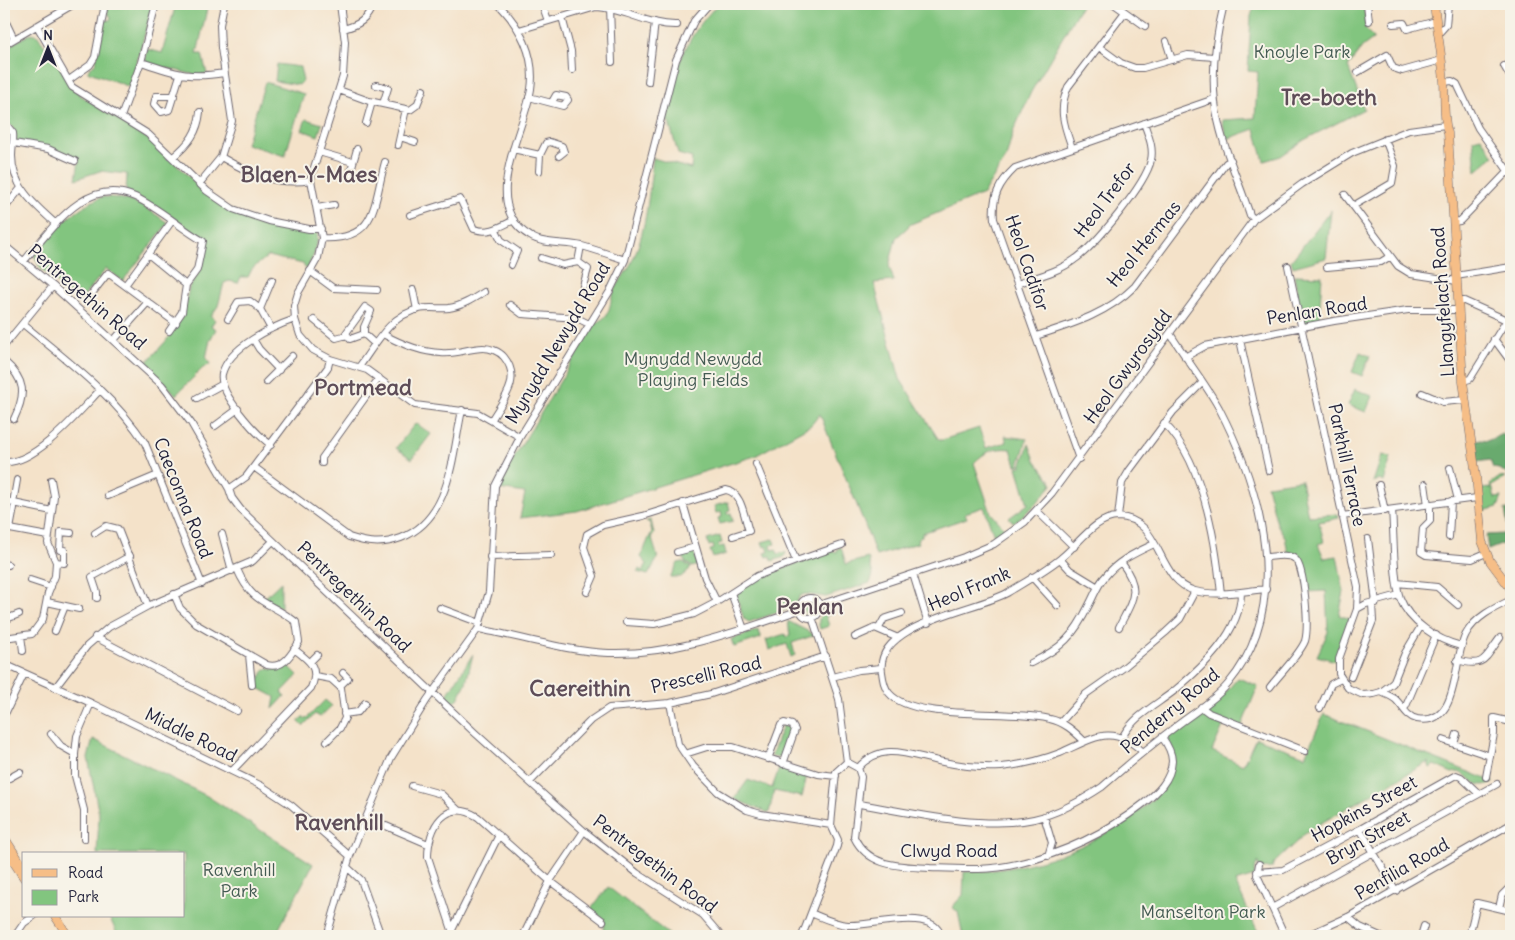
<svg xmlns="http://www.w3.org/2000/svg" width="1515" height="940" viewBox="0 0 1515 940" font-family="Delius,sans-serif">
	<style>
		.green { fill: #82c57f; stroke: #52745d }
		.forest { fill: #69aa6e; stroke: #466654 }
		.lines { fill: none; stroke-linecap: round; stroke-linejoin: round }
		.minor-casing { stroke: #6c656d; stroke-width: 8 }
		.major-casing { stroke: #6c656d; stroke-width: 9 }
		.minor { stroke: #fff; stroke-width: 6 }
		.major { stroke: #f6be87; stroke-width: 8 }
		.labels { text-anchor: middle; stroke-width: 4; stroke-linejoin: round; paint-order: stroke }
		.park-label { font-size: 18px; fill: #445b53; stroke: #f7f3e8 }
		.street-label { font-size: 18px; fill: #22223b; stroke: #f7f3e8 }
		.district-label { font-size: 22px; font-weight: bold; fill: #5e4d58; stroke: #f7f3e8 }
	</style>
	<rect width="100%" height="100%" fill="#f7f3e8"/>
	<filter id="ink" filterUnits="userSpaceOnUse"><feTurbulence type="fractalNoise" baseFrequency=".02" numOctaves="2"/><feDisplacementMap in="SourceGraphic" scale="10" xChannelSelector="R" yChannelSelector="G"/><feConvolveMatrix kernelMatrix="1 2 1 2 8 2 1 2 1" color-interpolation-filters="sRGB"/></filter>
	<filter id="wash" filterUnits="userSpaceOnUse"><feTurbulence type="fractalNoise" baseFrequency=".0096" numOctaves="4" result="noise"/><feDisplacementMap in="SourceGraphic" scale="20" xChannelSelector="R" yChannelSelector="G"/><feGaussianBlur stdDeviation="1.12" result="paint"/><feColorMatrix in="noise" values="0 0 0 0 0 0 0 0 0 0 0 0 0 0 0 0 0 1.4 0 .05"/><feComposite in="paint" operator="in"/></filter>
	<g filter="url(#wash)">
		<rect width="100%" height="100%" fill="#f4e2c9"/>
		<path class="green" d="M87,4H153L130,87L87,71L95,64L105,20H110L111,17L107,13L108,9Z
			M176,4H208L197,54H202L207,74L195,75L147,63L145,58L147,49L162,53Z
			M718,4H1082L1031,92L1013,132L1006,158L983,194L911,224L896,238L889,266L894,281L874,283L900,379L939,440H942L979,428L986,448L1007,442L1005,436L1027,439L1019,465H1016L1011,449C995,447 984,452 974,463L991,513L1005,529L994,536L984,507L965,513L967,518L922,533V536L917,540L918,543L876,556C860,508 838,462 820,414L811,425L755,456L577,511L520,518L525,493L499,489L503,476L594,325C611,315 608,311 613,294C618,281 629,270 634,257C647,227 649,191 653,158L691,169L692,158L678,154L669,122L663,119C677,69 681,42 718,4Z
			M1255,4H1364L1366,30L1374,38L1362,47L1348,67L1364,109L1304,140L1281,156L1264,161L1255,129L1227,139L1222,120L1255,118L1258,72L1248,71L1251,16Z
			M32,33L37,35L80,95L153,142L211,197L237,214L284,228L317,232C319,247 313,257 306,270L303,264L268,256L252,269L248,277H241L238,283L229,281L224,283L218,306L211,316L215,320L211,326L216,329L210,340L206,358L210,364L203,368L176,395L146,363L166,341L183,315L189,288L200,270L207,240L126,191L127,174L100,171L76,179L79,160L47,148L17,142L13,128L4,118V52L9,51L14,43Z
			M277,64L300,67L303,81L299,85L275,81Z
			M265,82L304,94L285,156L246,144Z
			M306,119L322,124L318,136L302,130Z
			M1481,137L1494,156L1476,171L1473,139Z
			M102,197C131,197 144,206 168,223L123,281L106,269L79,302L40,268L34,255C57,229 69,211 102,197Z
			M1331,210L1326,258L1293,267L1291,261Z
			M1294,275L1322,276L1319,322L1303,324Z
			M1360,352L1370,356L1362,376L1352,372Z
			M1355,389L1372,396L1366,412L1348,405Z
			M417,424L431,434L412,459L396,448L414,425Z
			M1029,444L1035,460L1050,480L1052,485L1034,506L1014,523L1009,518L1028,504L1017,467L1021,466Z
			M1382,455L1391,457L1384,482L1379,480L1373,482Z
			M1500,477L1505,478L1492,486L1495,498L1502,497L1498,507L1483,511L1481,489L1491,488L1490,484Z
			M1301,480L1308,516L1338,514L1339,518L1319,522L1324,542L1318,544L1324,558L1337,556L1344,592L1339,615L1350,619L1336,661L1317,656L1328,632L1326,591L1307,592C1305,573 1306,560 1288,552L1285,537L1277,524L1267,485Z
			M728,502L730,510L727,511V514L731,513L733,521L720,524L718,518L722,517L721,512L716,513L714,506Z
			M651,520L654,534L651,536L658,558L648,575L637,572L639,569L642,571L647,564L641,557C643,552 650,535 652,532L650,523L646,521Z
			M720,536L722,543L718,544L719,547L724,546L726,554L713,558L710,550L714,549L713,545L709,546L707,540Z
			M773,539L775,544L771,545L772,550L776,549L778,554L786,552L784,557L772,561L771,556L767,557L765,553L769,552L767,546L764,547L762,542Z
			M841,547L846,564L868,558L873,575L870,583L826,597L805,594L800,596L794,607L749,622L744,619L736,595L754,579L831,551L837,552V549Z
			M689,551L694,552L698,565L692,567L685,562L682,554Z
			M683,562L691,568L681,577H670L678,563Z
			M281,582V608L263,599Z
			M803 608a7 7 0 1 1 14 0a7 7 0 1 1-14 0Z
			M829,606L832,613L826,616L829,626L820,629C817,620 820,610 829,606Z
			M788,621L815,635L792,643L795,655L791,657L787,644L769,650L766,640L785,634L786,637L790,636Z
			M759,630L761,638L734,647L731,639Z
			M473,654L466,683L458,699L454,702L449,701L447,695Z
			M287,664L298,675L282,692L285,696L273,709L275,697L255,686L265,669H274Z
			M1238,678L1258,686L1240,730L1224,724L1212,751L1243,765L1256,738L1305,756L1324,714L1494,782C1475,790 1475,780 1459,772L1452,773L1434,765L1430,768L1428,762L1309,830L1273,864L1272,868L1260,869L1258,862L1254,870L1255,876L1235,882L1258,932L1250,936H963L958,912L952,907L963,895L964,872C1023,871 1081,853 1129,818C1136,812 1146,806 1153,799C1162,789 1168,771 1174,759L1168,741L1169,736L1224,694Z
			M325,700L332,706L320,717L315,714L303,726L298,721L303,717L306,719Z
			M783,725L792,728L793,730L784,758L781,759L771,756Z
			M93,739L207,796L313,864L275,936H118L109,916H184V854H97L99,815L88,758Z
			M780,766L807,775L802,797L774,791L769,813L734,799L748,780L772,788Z
			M608,887L671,936H602L605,921L591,909Z"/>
		<path class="forest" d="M1502,434L1511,441V477L1500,469L1493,468L1490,460L1477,462L1475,439L1487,441Z
			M1505,509L1511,510V547L1508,542L1488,550L1486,535L1505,534L1508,529Z"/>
	</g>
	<g filter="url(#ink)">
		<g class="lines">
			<g class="minor-casing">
				<path id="minor" d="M340,4L345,42L343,76L312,174L311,180L322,238L318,258L298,293L294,306L295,319L300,335L313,350L330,359L367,370L415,405L478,413L520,437
					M498,4C520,26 536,56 531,89C525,130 478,205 530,236C544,245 565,242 582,246C596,250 611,255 625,260
					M542,4L548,21
					M1114,4L1145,26
					M1224,4C1216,36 1211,69 1215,102C1219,140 1238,178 1250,215L1254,219
					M1367,4L1369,21
					M610,7L612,62
					M562,17L571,51L572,70
					M4,18L14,39
					M1393,24L1404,23L1407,29L1436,21
					M37,26L72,87L148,134L207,191L233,209L269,221L309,229H321
					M343,29C359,25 367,20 373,4
					M519,30L596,7C624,8 649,26 677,25
					M1438,34L1446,25L1448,4
					M1166,41L1172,60
					M4,45L74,4
					M1099,47L1121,63L1135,68H1143L1188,55L1214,57
					M141,62C175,73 187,79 224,73
					M1504,66L1511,78
					M1358,72L1387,55L1393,68L1402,71L1442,60
					M69,80L90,65L95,57L104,9
					M648,82L655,22
					M1444,82L1452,81L1457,84L1478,128L1511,175
					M376,85L388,88L383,104
					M339,90L369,101L410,110L417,105L423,90
					M174,96H156L154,104L161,112L169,110L180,75
					M529,97L563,106L568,100L566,97L556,95L552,102
					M121,117L141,62L156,4
					M4,122L13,133C14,141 12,148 12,156C12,187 35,205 56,224
					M366,123L372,102
					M400,137L415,142
					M14,143L48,149L75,161
					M398,145L406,109
					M1072,148C1064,125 1058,110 1068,87L1125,12
					M513,149L540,155
					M319,152L353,162
					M4,155L12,156
					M173,157C189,144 198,132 200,112
					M221,157C250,174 276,186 311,180
					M539,171L540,155L546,143L550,142L562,146L564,152L559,156
					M349,177L357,149
					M199,184L221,157L232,121L221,48L220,25L224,4
					M1345,195L1398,266L1411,274L1457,281
					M1353,206L1392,183L1395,166L1385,139
					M317,208L334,205
					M4,209L21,188
					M410,215L460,199L474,229C489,234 500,227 514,220
					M1453,222L1460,221L1511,168
					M496,230L501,240L517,251L511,265
					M322,238C377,241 373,206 385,162
					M4,245L53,286L162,385L191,423L229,489L232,498L241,510L474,732L584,831L637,873L703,915L721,936
					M581,246L578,262L588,269L583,286
					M148,254L186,285
					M541,258L563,265L578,262
					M24,261C52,229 85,175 135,197C159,208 180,228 203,241L197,270L186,285L182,312L169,331
					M1288,266L1358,587L1357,609L1339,659V674L1348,688L1363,695L1374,694L1381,692L1393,683L1405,653L1421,626
					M1327,267L1381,262L1389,257
					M310,271L333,288L377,290
					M1456,276L1511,267
					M126,284L172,221
					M1017,284C1036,277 1058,272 1074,260C1095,246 1146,184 1151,160C1154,147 1148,135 1144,123
					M413,290L417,310
					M90,296L108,273L176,323
					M1458,301H1464L1511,322
					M510,305L522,314L577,318L589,324
					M260,309L272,280
					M228,319L238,302L250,301L260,309L271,329
					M314,320L336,338L347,335
					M23,324C66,360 114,395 145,443L202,584
					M364,334L350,339L346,333L365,307L371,311L364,327V334L375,344
					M383,334C401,344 420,352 441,353C455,355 469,348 483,348C490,348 499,351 504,357C522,379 504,399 492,419
					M1036,336C1073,324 1107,314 1135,286L1226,163L1231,160
					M253,339L259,349L279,370
					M1494,339L1511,362
					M114,340L148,302
					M1240,340L1269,471
					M4,346L53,286
					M1185,357L1205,346L1334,321L1408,310H1458
					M4,361C26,380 26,394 14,419
					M359,367C375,345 390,315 419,309C429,307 439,309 449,308C462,306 473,299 484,292
					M1463,381L1470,379L1506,321
					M266,382L292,356
					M1422,393L1443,402L1465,400
					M197,398L223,384
					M1164,423C1203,461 1216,542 1221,594
					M215,426L238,409
					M271,445C256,434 218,393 222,374C229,347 272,327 295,319
					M1079,459L994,219C992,197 999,183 1015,168L1214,99
					M4,462C35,465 79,412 100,390
					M322,463V458L379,378
					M254,467L349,537C367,543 382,545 401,538C451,519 452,456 462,410
					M1450,468L1458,500
					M1425,484L1428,505
					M1379,485L1385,511
					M229,489L246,477L328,367L330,359
					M108,496L158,475
					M4,501L52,511
					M13,503L17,480
					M683,503L705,578L717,602
					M1430,504V521L1423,528L1421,552L1426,555L1472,559L1486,553
					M14,508L10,529L48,536
					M1036,510L1074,547
					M1392,510C1394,532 1393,579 1400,598C1409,622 1437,640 1461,646
					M1342,516L1477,498
					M1118,517L1122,483L1129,471L1173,412L1202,383
					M95,533L106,526L118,529L148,606
					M222,534L232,571
					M1449,537L1451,501
					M1368,539L1376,603
					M677,552L696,547
					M490,557L551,555
					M1265,557C1273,557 1288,553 1295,559C1305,567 1309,628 1305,641C1300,654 1279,675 1270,687
					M1060,559L1070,570L1098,587
					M796,561L842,545
					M56,562L64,563V550H60L61,532L71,533
					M4,564L8,565
					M913,574L928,623
					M1032,577L1058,606
					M30,580L51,587
					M1397,583L1437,587L1458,605
					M587,592L594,576L584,547L587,534L603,525L643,516L726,490C742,492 744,517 749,531L733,536
					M731,593L744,629
					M174,594L180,608L196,624L267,665C284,669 291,654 299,642L296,622C268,600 253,606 237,569
					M97,598V592L92,577L130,556
					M800 608a10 10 0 1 1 20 0a10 10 0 1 1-20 0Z
					M47,602L79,609
					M819,605L964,557L994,544L1025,522L1052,493L1254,219L1302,184L1352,153L1409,130L1445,125
					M440,608L480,623
					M1357,609L1366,604L1399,595
					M812,617L839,699L847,762
					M4,620L19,614
					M626,622L654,624L694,614L717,602L757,576L796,561L756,464
					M4,627L7,636
					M1119,627C1133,599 1142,590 1121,562
					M879,628L884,619L902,613
					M478,629C518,636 570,652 609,653C676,655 737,631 800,610
					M55,631L65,606
					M21,636L23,651
					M95,637L237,711
					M855,637L875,628L898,638
					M4,638L32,634L43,619L48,593L55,576L56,562L48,543L54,496L51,480
					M249,655L252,685
					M1457,660C1485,668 1484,659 1500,638
					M310,662L317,655
					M1031,663C1062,648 1074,636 1089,605C1094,596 1097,586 1104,578C1117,561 1135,553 1154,544
					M4,664L91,703L262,786L291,805L350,856
					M315,676L331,679L341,688L345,718L340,728L327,741
					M832,677L859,670L881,668
					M1351,677L1373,621L1372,604
					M340,686L348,678L343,673
					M55,688L87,646L109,627L148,606L253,561L273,541
					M1381,692C1385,694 1391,696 1395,699C1403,706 1405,716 1417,719C1461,727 1452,659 1466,634C1475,617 1494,608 1511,600
					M670,703L678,744L693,766L718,792L747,810L761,814L831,825
					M1406,706L1436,635
					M1201,707L1209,713L1305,751
					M1320,708L1331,684L1341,679
					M6,712L24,674
					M344,714L358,712L365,703
					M1061,722L1086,694L1123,668L1165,633L1180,619L1195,591
					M51,734L61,746L75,754
					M1123,736C1134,716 1156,705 1174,691C1203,667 1241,632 1241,592
					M1443,740L1490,756
					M1084,741C1074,731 1064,722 1050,719C1014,709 913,722 889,693C884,687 883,680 882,672C874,623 977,610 1007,593C1025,582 1045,571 1061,558C1078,545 1095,517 1118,517C1163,518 1155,580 1195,591C1218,597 1243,591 1266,589
					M1454,744L1457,734
					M685,754L707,747H733L818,774L836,776
					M768,759L781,725L784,723L792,725L795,730L783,764
					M847,762L858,768L861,777L854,837C869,868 901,866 930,868C960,869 989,871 1017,864C1065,853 1105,834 1143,804C1157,793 1171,780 1172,761C1172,752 1167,744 1162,737
					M858,768C883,739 913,757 943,762C962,766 982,768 1001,767C1020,765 1042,760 1060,753C1094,738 1112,723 1143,752
					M232,771L311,688C320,668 310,661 294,649
					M1486,777L1494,734V718L1511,722
					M4,781L20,772
					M530,782L591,720L609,708L670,703L711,694L826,656
					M412,786L441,794L458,810
					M860,804C910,813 984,830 1034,819C1059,813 1081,801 1102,787C1126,766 1150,746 1175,727C1193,713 1214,701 1228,684C1294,605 1262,491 1219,408C1205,383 1186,359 1171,335
					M1044,816L1052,843L1048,856
					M386,826L428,844
					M1360,829L1396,891
					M84,839V810L75,776V754L77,736L91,703
					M1259,864L1257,875L1285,936
					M347,867L361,880L381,936
					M1257,872L1283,870L1360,829L1456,775L1461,777L1478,793
					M1272,908L1497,784
					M1499,908L1502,895L1511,886
					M811,913C823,918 835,924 848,925C870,927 933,906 941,936
					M1348,917L1360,927L1380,936
					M452,930L499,835
					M15,936L24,923L34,916
					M327,936L350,856L391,758L427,700L478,629L489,592L495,486L520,437L610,291L625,260L676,60L694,21L709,4
					M454,936L428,857C428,827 446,797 478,817L550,881L603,921
					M523,936L550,881L584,831
					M802,936L837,846L838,840L831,825L836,772L847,762
					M1306,936L1348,917L1511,824
					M1421,936L1424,926
					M1469,936L1477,903L1511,911"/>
			</g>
			<g class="major-casing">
				<path id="major" d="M1434,4C1437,30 1442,56 1444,82C1445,98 1443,119 1448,133L1463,381L1476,476L1482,541L1490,561L1511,589
					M4,837L24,868
					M4,847L24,878
					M55,916L68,936"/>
			</g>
			<use href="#minor" class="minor"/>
			<use href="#major" class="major"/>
		</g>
	</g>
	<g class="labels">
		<g class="park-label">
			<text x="1302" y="58">Knoyle Park</text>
			<text x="693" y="365">Mynydd Newydd<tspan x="693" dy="21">Playing Fields</tspan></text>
			<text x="239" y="876">Ravenhill<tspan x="239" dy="21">Park</tspan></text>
			<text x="1203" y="918">Manselton Park</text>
		</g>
		<g class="street-label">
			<text transform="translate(1105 200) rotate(-53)" y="6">Heol Trefor</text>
			<text transform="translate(1144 244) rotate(-51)" y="6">Heol Hermas</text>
			<text transform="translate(1027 263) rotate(71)" y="6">Heol Cadifor</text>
			<text transform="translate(87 297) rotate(41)" y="6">Pentregethin Road</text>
			<text transform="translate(1443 302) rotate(-94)" y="6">Llangyfelach Road</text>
			<text transform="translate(1317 311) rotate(-9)" y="6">Penlan Road</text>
			<text transform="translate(558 343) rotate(-59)" y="6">Mynydd Newydd Road</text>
			<text transform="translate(1128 367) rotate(-54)" y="6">Heol Gwyrosydd</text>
			<text transform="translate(1347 465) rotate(78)" y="6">Parkhill Terrace</text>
			<text transform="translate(183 498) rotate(68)" y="6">Caeconna Road</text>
			<text transform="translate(969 589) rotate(-23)" y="6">Heol Frank</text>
			<text transform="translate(354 597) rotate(44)" y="6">Pentregethin Road</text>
			<text transform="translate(706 675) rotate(-13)" y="6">Prescelli Road</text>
			<text transform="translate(1170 711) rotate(-40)" y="6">Penderry Road</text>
			<text transform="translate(191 735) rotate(26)" y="6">Middle Road</text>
			<text transform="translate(1364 809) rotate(-29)" y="6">Hopkins Street</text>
			<text transform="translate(1368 838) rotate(-29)" y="6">Bryn Street</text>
			<text x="949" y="857">Clwyd Road</text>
			<text transform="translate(655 864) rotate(37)" y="6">Pentregethin Road</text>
			<text transform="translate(1402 869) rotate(-30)" y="6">Penfilia Road</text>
		</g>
		<g class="district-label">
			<text x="1329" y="105">Tre-boeth</text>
			<text x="309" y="182">Blaen-Y-Maes</text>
			<text x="363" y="395">Portmead</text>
			<text x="810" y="614">Penlan</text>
			<text x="580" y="696">Caereithin</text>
			<text x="339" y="830">Ravenhill</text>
		</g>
	</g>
	<rect width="1515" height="940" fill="none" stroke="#f7f3e8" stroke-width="20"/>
	<rect x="22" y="852" width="162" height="65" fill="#f7f3e8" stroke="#a29fa3"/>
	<rect x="32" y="869" width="25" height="8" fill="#f6be87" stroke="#a29fa3"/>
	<text x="68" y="878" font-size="15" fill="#22223b">Road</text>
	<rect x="32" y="890" width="25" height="15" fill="#82c57f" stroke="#a29fa3"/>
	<text x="68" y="902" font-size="15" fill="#22223b">Park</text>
	<g transform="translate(48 48)" stroke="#f7f3e8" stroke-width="4" paint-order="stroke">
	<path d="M0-4L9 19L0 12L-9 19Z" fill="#22223b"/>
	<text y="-8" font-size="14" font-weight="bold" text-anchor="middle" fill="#22223b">N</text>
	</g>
</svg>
